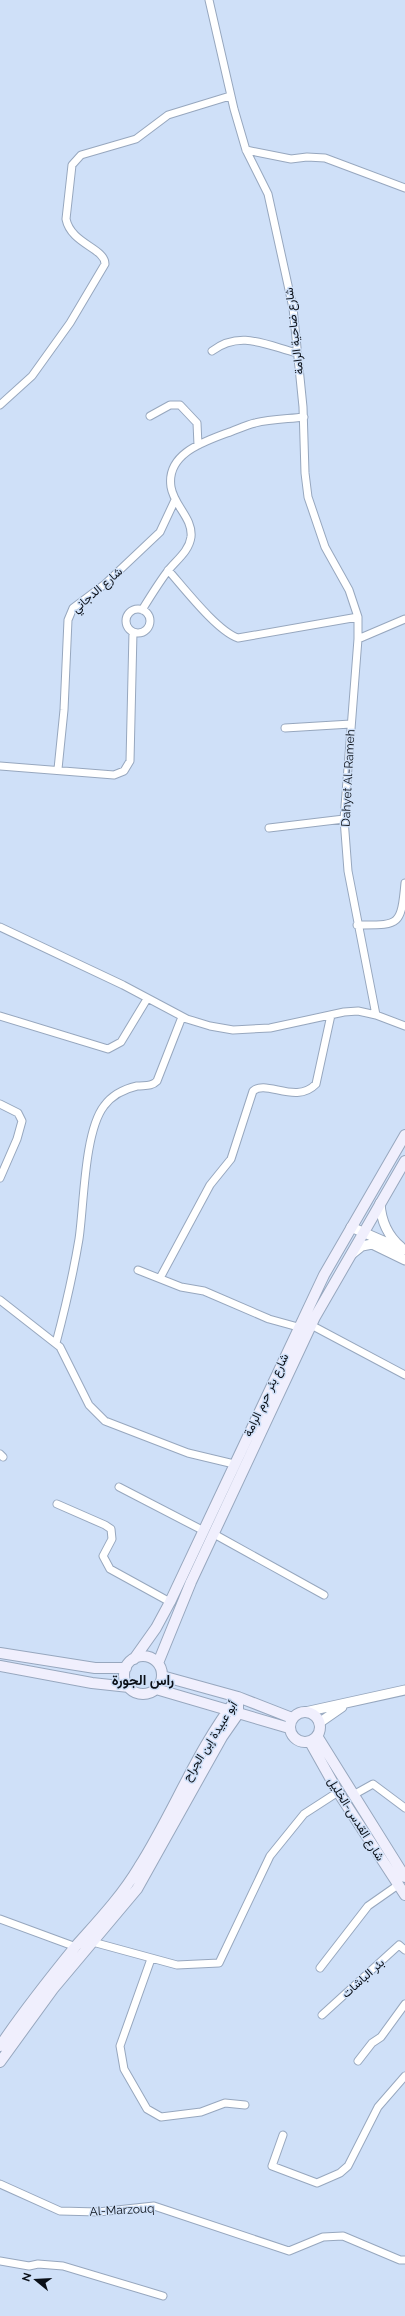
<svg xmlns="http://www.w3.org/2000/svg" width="405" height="2316" viewBox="0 0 405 2316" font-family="Raleway,Vazirmatn,sans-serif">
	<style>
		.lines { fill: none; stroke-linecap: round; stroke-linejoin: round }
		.minor-casing { stroke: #97a7be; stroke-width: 9 }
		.tertiary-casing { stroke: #97a7be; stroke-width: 11 }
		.secondary-casing { stroke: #97a7be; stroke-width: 12 }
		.minor { stroke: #fff; stroke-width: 7 }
		.tertiary { stroke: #fff; stroke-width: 9 }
		.secondary { stroke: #f0effd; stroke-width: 10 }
		.labels { text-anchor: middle; stroke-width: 3; stroke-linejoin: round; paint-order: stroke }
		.street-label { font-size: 12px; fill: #0a0f17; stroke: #cfe0f8 }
		.quarter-label { font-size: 14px; font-weight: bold; fill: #0a0f17; stroke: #cfe0f8 }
	</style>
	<rect width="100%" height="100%" fill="#cfe0f8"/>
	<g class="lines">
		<g class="minor-casing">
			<path id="minor" d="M209,0L234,109L246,150L268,194L293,308L303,407L305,473L308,497L325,547L349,590L358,617V639
				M246,150L291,159L307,157L325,158L405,188
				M212,351C240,330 266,345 297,353
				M0,405L32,376L70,323L105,264C105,248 71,244 66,219L72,165L81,155L136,139L168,115L230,96
				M150,416L170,405H180L197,423L198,445
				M168,570C184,588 217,631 238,638L358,617
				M126 621a12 12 0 1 1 24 0a12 12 0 1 1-24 0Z
				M142,610C150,597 158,584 167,572C175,561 189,552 191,537C193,518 174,506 171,487C166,454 203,442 227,433C236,430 246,425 255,423C271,419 288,419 304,417
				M285,728L351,724
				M0,766L114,775L124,771L130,761L133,632
				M58,769L64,710L68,620L73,608L105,584L160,532L175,500
				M269,828L344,819
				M357,925C399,925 401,927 405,883
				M0,927L123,985L187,1019L210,1026L233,1030L270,1028L344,1012L358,1011L376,1015L405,1026
				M376,1015L348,871L344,819L358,639L405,619
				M0,1016L108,1049L121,1042L147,999
				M0,1104L18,1113L22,1121L17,1139L0,1178
				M138,1270L181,1287L204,1291L269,1319L298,1327
				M160,1278L210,1185L231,1159L253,1091C266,1079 296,1105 316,1084L331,1015
				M0,1300L60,1347L89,1405L105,1421L188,1453L234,1464
				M311,1325L405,1375
				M56,1343C65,1309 73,1275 79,1239C84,1206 84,1132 104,1106C112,1095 124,1089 137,1086C145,1085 151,1087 157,1081L182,1017
				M0,1454L3,1457
				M119,1487L204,1531
				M57,1504L105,1525L111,1529L112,1539L103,1556L110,1569L170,1602
				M214,1534L324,1595
				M355,1794L373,1784L405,1808
				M0,1919L76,1947
				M89,1941L177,1965L219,1963L270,1856L304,1814L338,1792
				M151,1959L120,2046L124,2069L147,2109L161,2117L201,2112L225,2103L245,2105
				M320,1968L368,1906L398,1885
				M322,2015L399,1945L405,1950
				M358,2061L372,2043L381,2037L405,2004
				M283,2135L272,2166L317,2183L340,2173L348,2166L378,2107L405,2076
				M0,2184L60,2211L98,2212L154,2206L289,2251L323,2237L343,2236L400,2260H405
				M0,2261L29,2266L38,2264L63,2266L163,2296"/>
		</g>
		<g class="tertiary-casing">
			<path id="tertiary" d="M380,1203C381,1220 388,1236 401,1247
				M351,1227L404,1250
				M352,1254L362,1246L372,1244L405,1260
				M305,1712L405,1690
				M319,1723L342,1707"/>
		</g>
		<g class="secondary-casing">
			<path id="secondary" d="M0,1653L95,1668H126
				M124 1675a19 19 0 1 1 38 0a19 19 0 1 1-38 0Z
				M134,1659L156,1628L170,1602L324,1275L405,1135
				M158,1663L191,1582L315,1317L405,1161
				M0,1666L92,1683L129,1687
				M162,1676L238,1697L292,1718
				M156,1689L289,1728
				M290 1727a15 15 0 1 1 30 0a15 15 0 1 1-30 0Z
				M317,1736L405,1877
				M310,1742L338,1792L405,1895
				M0,2046C23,2012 49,1979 75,1947C98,1921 121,1897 139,1867C174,1812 197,1749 238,1697
				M0,2062L53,1989L137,1889L222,1737L238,1714V1697"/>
		</g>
		<use href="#minor" class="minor"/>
		<use href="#tertiary" class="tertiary"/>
		<use href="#secondary" class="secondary"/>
	</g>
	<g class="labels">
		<g class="street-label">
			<text transform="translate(294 331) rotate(-97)" y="4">شارع ضاحية الرامة</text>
			<text transform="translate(97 590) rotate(-41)" y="4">شارع الدجاني</text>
			<text transform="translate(348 778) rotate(-87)" y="4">Dahyet Al-Rameh</text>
			<text transform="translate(266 1395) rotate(-65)" y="4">شارع بئر حرم الرامة</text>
			<text transform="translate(210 1741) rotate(-58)" y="4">أبو عبيدة إبن الجراح</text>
			<text transform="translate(356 1819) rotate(58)" y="4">شارع القدس-الخليل</text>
			<text transform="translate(363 1978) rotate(-42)" y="4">بئر الباشات</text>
			<text transform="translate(122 2210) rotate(-3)" y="4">Al-Marzouq</text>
		</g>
		<g class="quarter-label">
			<text x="143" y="1685">راس الجورة</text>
		</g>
	</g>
	<g transform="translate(36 2280) rotate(288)" stroke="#cfe0f8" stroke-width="3" paint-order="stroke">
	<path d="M0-3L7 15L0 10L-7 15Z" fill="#0a0f17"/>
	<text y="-6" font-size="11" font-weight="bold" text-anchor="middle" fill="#0a0f17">N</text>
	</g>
</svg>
